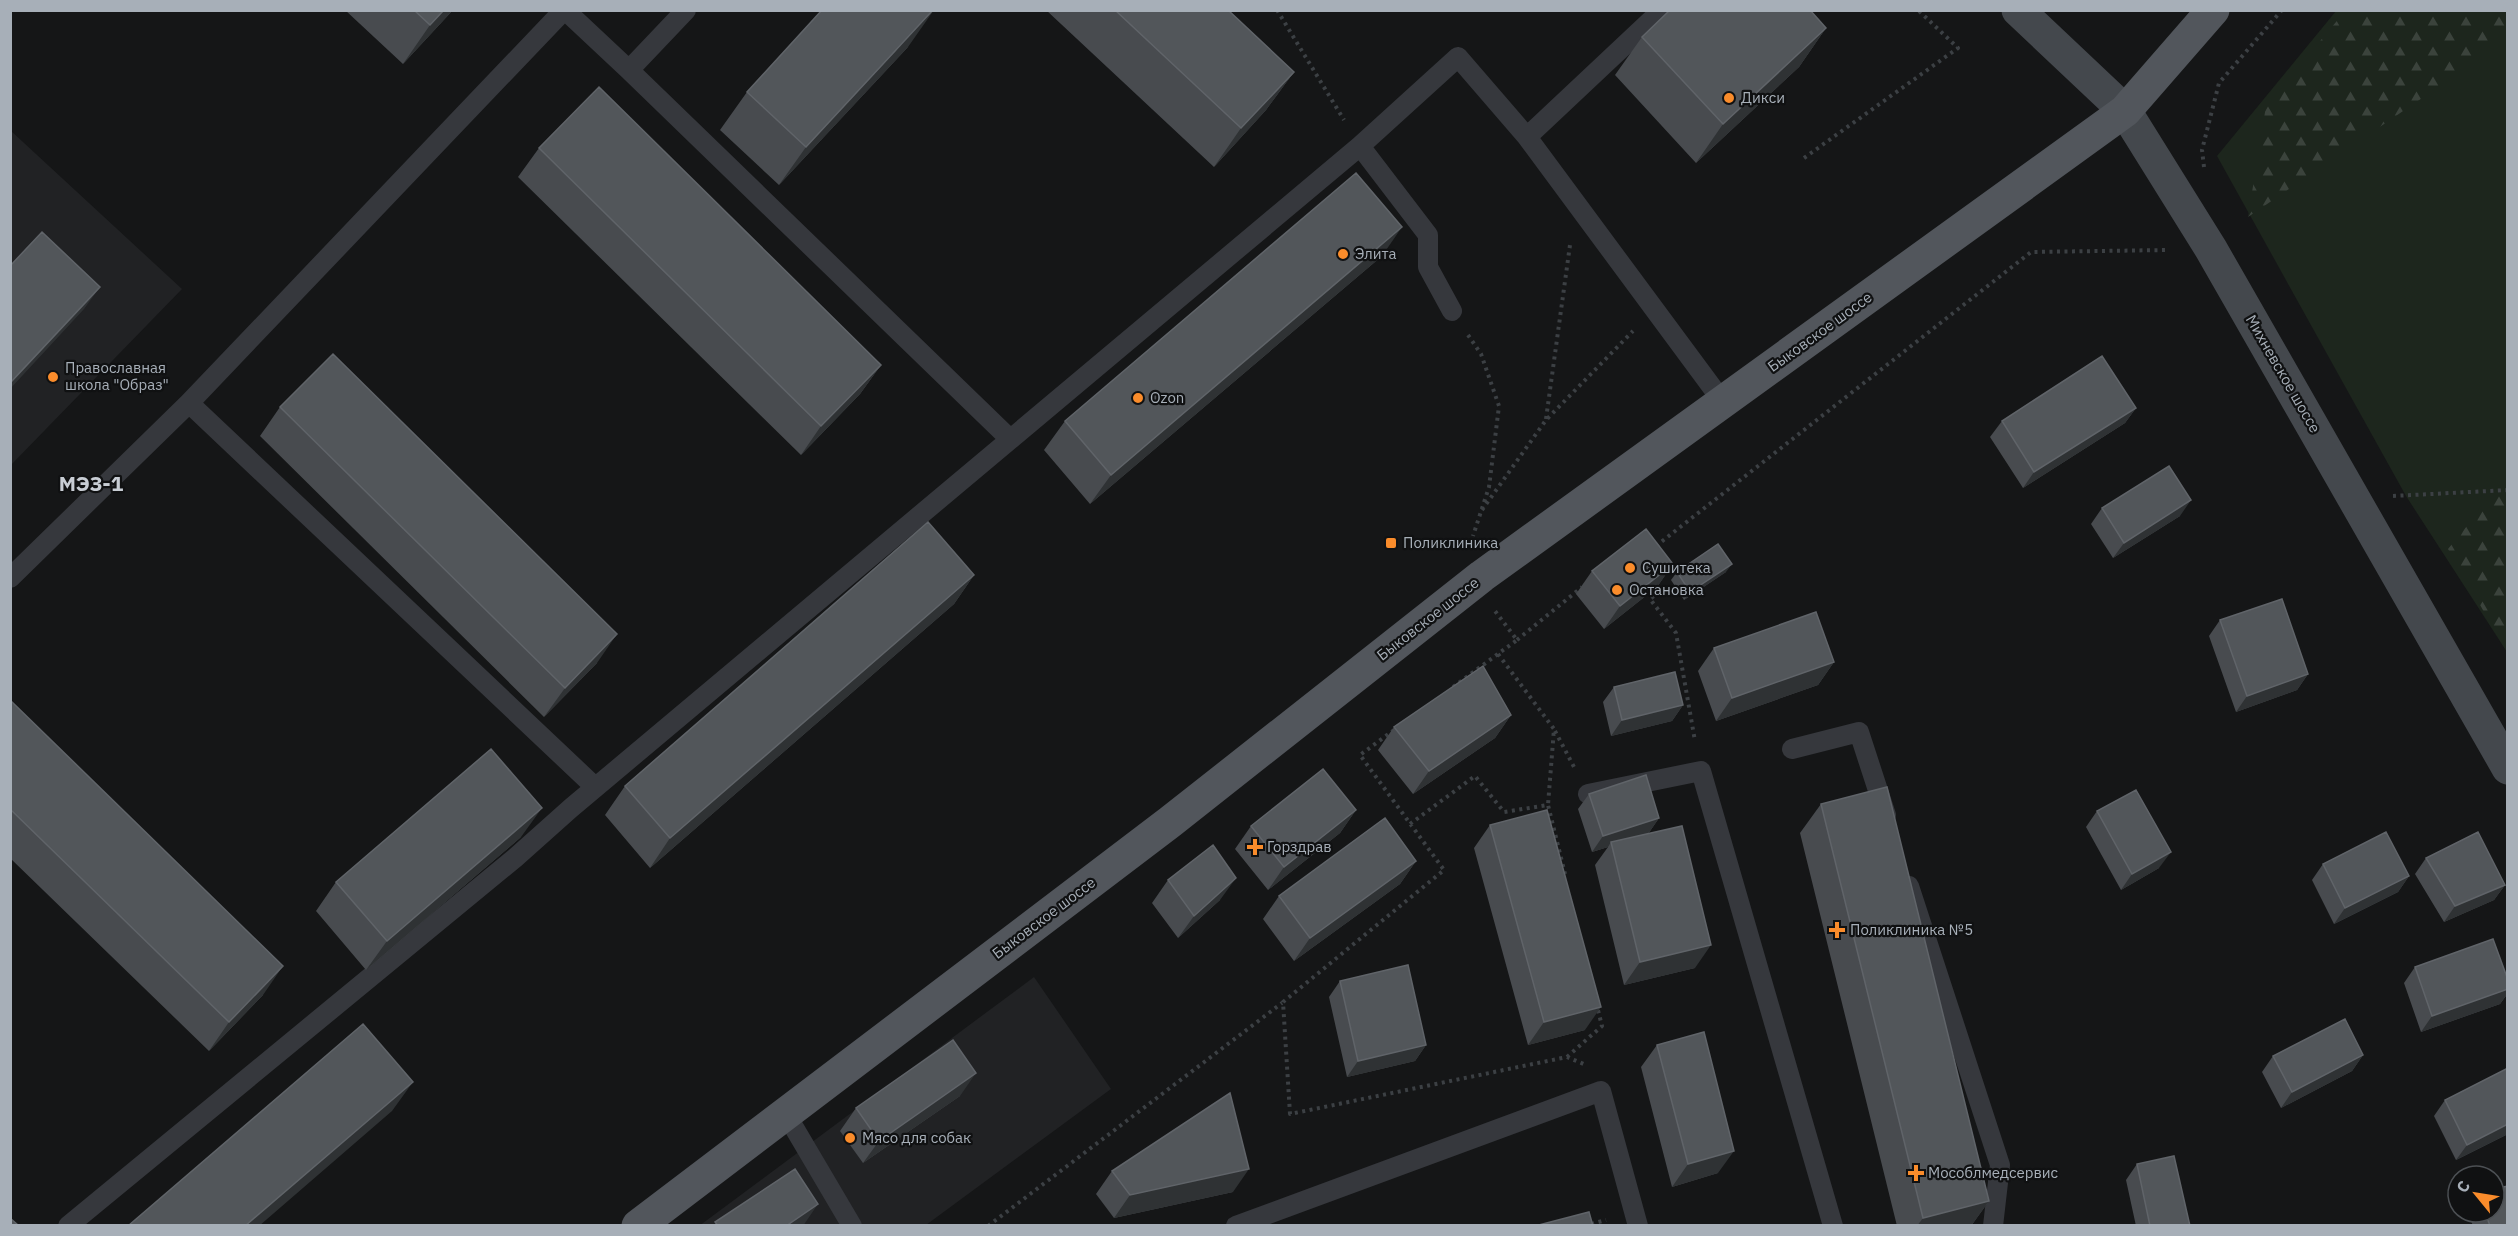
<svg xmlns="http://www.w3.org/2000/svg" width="2518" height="1236" viewBox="0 0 2518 1236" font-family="'IBM Plex Sans',sans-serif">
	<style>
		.built { fill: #212224 }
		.green { fill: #1d261d }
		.forest { fill: url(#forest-firs) }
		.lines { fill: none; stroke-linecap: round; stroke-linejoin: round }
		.path { stroke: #3c4044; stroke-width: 4; stroke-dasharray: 3 4.5; stroke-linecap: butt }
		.lane { stroke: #36383d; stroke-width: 20 }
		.secondary { stroke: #44484d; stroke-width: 33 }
		.primary { stroke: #52565c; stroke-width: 33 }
		.wall { fill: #484b4f }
		.shaded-wall { fill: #2f3234 }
		.building { fill: #52565a; stroke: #606469; stroke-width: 1.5 }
		.poi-dot { fill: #fa8c2b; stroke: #101112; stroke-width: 2 }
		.labels { text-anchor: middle; stroke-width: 4.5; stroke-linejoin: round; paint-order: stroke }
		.poi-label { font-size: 15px; fill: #a7afb8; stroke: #101112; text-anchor: start }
		.street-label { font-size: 15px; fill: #a7afb8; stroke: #101112 }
		.district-label { font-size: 21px; font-weight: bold; fill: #c8cdd4; stroke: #101112 }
	</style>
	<defs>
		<pattern id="forest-firs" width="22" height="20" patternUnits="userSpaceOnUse" patternTransform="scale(1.5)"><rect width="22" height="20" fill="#1d261d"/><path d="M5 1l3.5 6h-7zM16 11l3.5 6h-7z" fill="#3b433c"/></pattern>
	</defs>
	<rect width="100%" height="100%" fill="#151617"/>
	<path class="built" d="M10,130L182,289L11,465H10Z
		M1034,977L1111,1089L926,1225L699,1226Z"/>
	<path class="green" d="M2336,11H2507V652L2406,496L2217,156Z"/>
	<path class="forest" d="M2346,10L2507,11V40L2248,217L2266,106Z
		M2507,477V652L2448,549Z"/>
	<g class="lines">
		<path class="path" d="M1277,10L1344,120
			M1804,158L1958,48L1918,10
			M2204,167L2202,150L2219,83L2282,10
			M1468,335L1481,354L1499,406L1489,487L1473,536
			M1546,419L1570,245
			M2393,496L2508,490
			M1482,510L1546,420L1633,331
			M1656,546L2031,252L2168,250
			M1656,581L1663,589L1650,599L1676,633L1695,741
			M1517,640L1582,587
			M1498,654L1554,729L1548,805
			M1453,687L1517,640L1495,611
			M1394,730L1360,755L1444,870L1283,1002L1290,1114L1567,1057L1586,1065
			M1555,731L1574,767
			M1410,824L1475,776L1504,812L1548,805L1565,874
			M1567,1057L1602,1026L1597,1006
			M988,1226L1282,1003
			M1584,1226L1606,1220"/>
		<path class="lane" d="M565,10L629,70L1010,439
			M1662,10L1527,137L1723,402
			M629,70L686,10
			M1360,146L1428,235V267L1452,311
			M189,403L595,787
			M10,578L189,403L564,10
			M1792,749L1859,732L1886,815
			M1588,794L1701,771L1833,1226
			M1909,886L2000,1165L1993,1226
			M786,1114L852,1226
			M68,1226L515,858L571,808L1360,146L1458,57L1527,137
			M1236,1226L1601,1091L1638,1226"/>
		<path class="secondary" d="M2018,10L2125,111L2211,249L2508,768"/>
		<path class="primary" d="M638,1226L1170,822L1482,576L2125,111L2213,10"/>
	</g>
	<path class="wall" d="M345,10H453L403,64Z
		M1046,10H1228L1294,72L1266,110L1214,167Z
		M1826,28L1799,67L1696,163L1615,75L1642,37Z
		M908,47L779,185L720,130L747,92Z
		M539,148L881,365L860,394L801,455L518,177Z
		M1382,256L1090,504L1044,450L1065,421Z
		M280,407L597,663L544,717L260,436Z
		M2136,408L2125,423L2023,488L1990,437L2002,421Z
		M2102,508L2180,516L2113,558L2091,524Z
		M1673,564L1657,587L1604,629L1576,594L1592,571Z
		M1677,572H1726L1684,600L1671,580Z
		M974,575L954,604L650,868L605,815L625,786Z
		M2220,620L2308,674L2297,690L2236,712L2209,636Z
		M1714,648L1834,662L1818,685L1716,721L1698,671Z
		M1614,687L1683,705L1672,721L1611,736L1603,702Z
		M10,700L263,995L209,1051L10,858Z
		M1511,715L1495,738L1413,794L1378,750L1394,727Z
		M1589,794L1659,818L1648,834L1695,968L1624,985L1595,865L1608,847L1592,852L1578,809Z
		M1821,804L1989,1201L1971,1226H1897L1800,833Z
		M1356,810L1340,833L1268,890L1235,849L1251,826Z
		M2097,811L2159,868L2121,890L2086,827Z
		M1490,825L1585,1030L1528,1045L1474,848Z
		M521,837L366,970L316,911L336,882Z
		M2426,858L2505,885L2494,900L2444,922L2415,874Z
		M1416,861L1400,884L1294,961L1263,919L1279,896Z
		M2323,864L2409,876L2398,892L2334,924L2312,880Z
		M1168,880L1220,900L1178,938L1152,903Z
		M2415,967L2508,980V993L2500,1004L2421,1032L2404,983Z
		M1340,981L1426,1045L1415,1061L1347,1077L1329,997Z
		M1657,1045L1718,1173L1672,1187L1641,1067Z
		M2363,1055L2352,1071L2281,1108L2262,1072L2273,1056Z
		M2508,1068V1134L2456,1160L2434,1116L2445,1100Z
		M960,1096L863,1163L840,1131L856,1108Z
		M2137,1164L2190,1226H2136L2126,1180Z
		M1112,1171L1233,1192L1114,1218L1096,1194Z
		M2468,1212H2494L2508,1226H2473Z"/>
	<path class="shaded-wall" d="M444,10H453L403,64L430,25Z
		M934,10L908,47L779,185L806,147Z
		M1826,28L1799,67L1696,163L1723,124Z
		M1294,72L1266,110L1214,167L1241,128Z
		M1402,227L1382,256L1090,504L1111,475Z
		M100,287L84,309L10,389V383Z
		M881,365L860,394L801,455L821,426Z
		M2136,408L2125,423L2023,488L2034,472Z
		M2191,500L2180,516L2113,558L2124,543Z
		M1673,564L1657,587L1604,629L1620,606Z
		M1732,564L1726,572L1684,600L1690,592Z
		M974,575L954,604L650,868L670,838Z
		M617,634L597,663L544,717L565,688Z
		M1834,662L1818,685L1716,721L1732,698Z
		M2308,674L2297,690L2236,712L2247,696Z
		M1683,705L1672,721L1611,736L1622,720Z
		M1511,715L1495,738L1413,794L1429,771Z
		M542,808L521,837L366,970L387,941Z
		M1356,810L1340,833L1268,890L1284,867Z
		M1659,818L1648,834L1611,842L1608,847L1592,852L1603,836Z
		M2171,852L2159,868L2121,890L2132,874Z
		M1416,861L1400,884L1294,961L1310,938Z
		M2409,876L2398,892L2334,924L2345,908Z
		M1236,878L1220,900L1178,938L1194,916Z
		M2505,885L2494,900L2444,922L2455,906Z
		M1711,945L1695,968L1624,985L1640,962Z
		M283,966L263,995L209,1051L229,1022Z
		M2508,989V993L2500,1004L2421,1032L2432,1016Z
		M1601,1007L1585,1030L1528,1045L1544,1022Z
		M1426,1045L1415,1061L1347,1077L1358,1061Z
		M2363,1055L2352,1071L2281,1108L2292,1092Z
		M976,1073L960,1096L863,1163L879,1141Z
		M413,1082L392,1111L259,1226H245Z
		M2508,1124V1134L2456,1160L2467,1145Z
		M1734,1151L1718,1173L1672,1187L1688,1164Z
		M1249,1169L1233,1192L1114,1218L1130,1195Z
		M1989,1201L1971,1226H1917L1923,1218Z
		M818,1204L803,1226H786Z"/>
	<path class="building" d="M414,10H444L430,25Z
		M822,10H933L806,147L747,92Z
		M1115,10H1228L1294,72L1241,128Z
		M1670,10H1810L1826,28L1723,124L1642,37Z
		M599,87L881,365L821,426L539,148Z
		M1356,173L1402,227L1111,475L1065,421Z
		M42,232L100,287L10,383V266Z
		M333,354L617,634L565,688L280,407Z
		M2102,356L2136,408L2034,472L2002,421Z
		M2169,466L2191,500L2124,543L2102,508Z
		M928,522L974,575L670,838L625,786Z
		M1646,529L1673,564L1620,606L1592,571Z
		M1718,544L1732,564L1690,592L1677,572Z
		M2282,599L2308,674L2247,696L2220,620Z
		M1816,612L1834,662L1732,698L1714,648Z
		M1483,666L1511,715L1429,771L1394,727Z
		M1675,672L1683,705L1622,720L1614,687Z
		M10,700L283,966L229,1022L10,809Z
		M491,749L542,808L387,941L336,882Z
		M1323,769L1356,810L1284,867L1251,826Z
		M1646,775L1659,818L1603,836L1589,794Z
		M1887,787L1989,1201L1923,1218L1821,804Z
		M2136,790L2171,852L2132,874L2097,811Z
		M1547,810L1601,1007L1544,1022L1490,825Z
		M1385,818L1416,861L1310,938L1279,896Z
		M1682,826L1711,945L1640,962L1611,842Z
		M2386,832L2409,876L2345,908L2323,864Z
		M2478,832L2505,885L2455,906L2426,858Z
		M1213,845L1236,878L1194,916L1168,880Z
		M2493,939L2508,980V989L2432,1016L2415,967Z
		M1408,965L1426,1045L1358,1061L1340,981Z
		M2345,1019L2363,1055L2292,1092L2273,1056Z
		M363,1024L413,1082L245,1226H128Z
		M1704,1032L1734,1151L1688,1164L1657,1045Z
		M953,1040L976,1073L879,1141L856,1108Z
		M2508,1068V1124L2467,1145L2445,1100Z
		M1230,1093L1249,1169L1130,1195L1112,1171Z
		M2174,1156L2190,1226H2150L2137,1164Z
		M795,1169L818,1204L786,1226H718L715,1222Z
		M2508,1186V1226H2490L2485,1212H2494V1189Z
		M1589,1212L1593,1226H1535Z
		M10,1218L18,1225V1226H10Z"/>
	<g class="poi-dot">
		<circle cx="1729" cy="98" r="6"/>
		<circle cx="1343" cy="254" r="6"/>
		<circle cx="53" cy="377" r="6"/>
		<circle cx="1138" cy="398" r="6"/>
		<rect x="1385" y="537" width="12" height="12" rx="3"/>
		<circle cx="1630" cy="568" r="6"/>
		<circle cx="1617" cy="590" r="6"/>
		<path d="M1252 838h6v6h6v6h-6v6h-6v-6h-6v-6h6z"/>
		<path d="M1834 921h6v6h6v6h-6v6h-6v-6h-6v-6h6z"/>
		<circle cx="850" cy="1138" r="6"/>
		<path d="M1913 1164h6v6h6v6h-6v6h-6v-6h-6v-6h6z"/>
	</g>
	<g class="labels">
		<g class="poi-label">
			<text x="1741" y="103">Дикси</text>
			<text x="1355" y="259">Элита</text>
			<text x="65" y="373">Православная<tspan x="65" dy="17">школа "Образ"</tspan></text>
			<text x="1150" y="403">Ozon</text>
			<text x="1403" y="548">Поликлиника</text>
			<text x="1642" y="573">Сушитека</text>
			<text x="1629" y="595">Остановка</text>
			<text x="1267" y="852">Горздрав</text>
			<text x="1850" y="935">Поликлиника №5</text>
			<text x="862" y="1143">Мясо для собак</text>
			<text x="1928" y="1178">Мособлмедсервис</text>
		</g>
		<g class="street-label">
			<text transform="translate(1820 332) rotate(-36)" y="5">Быковское шоссе</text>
			<text transform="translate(2283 374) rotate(60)" y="5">Михневское шоссе</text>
			<text transform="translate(1428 619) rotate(-38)" y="5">Быковское шоссе</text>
			<text transform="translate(1044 918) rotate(-37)" y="5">Быковское шоссе</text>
		</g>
		<g class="district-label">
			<text x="91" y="491">МЭЗ-1</text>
		</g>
	</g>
	<rect width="2518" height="1236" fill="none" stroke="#a7afb8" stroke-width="24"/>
	<g transform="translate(2476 1194) rotate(300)"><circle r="28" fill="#101112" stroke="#4c5054" stroke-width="1.5"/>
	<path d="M0-4.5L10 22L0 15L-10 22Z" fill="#fa8c2b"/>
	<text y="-9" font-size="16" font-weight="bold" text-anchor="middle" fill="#a7afb8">С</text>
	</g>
</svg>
